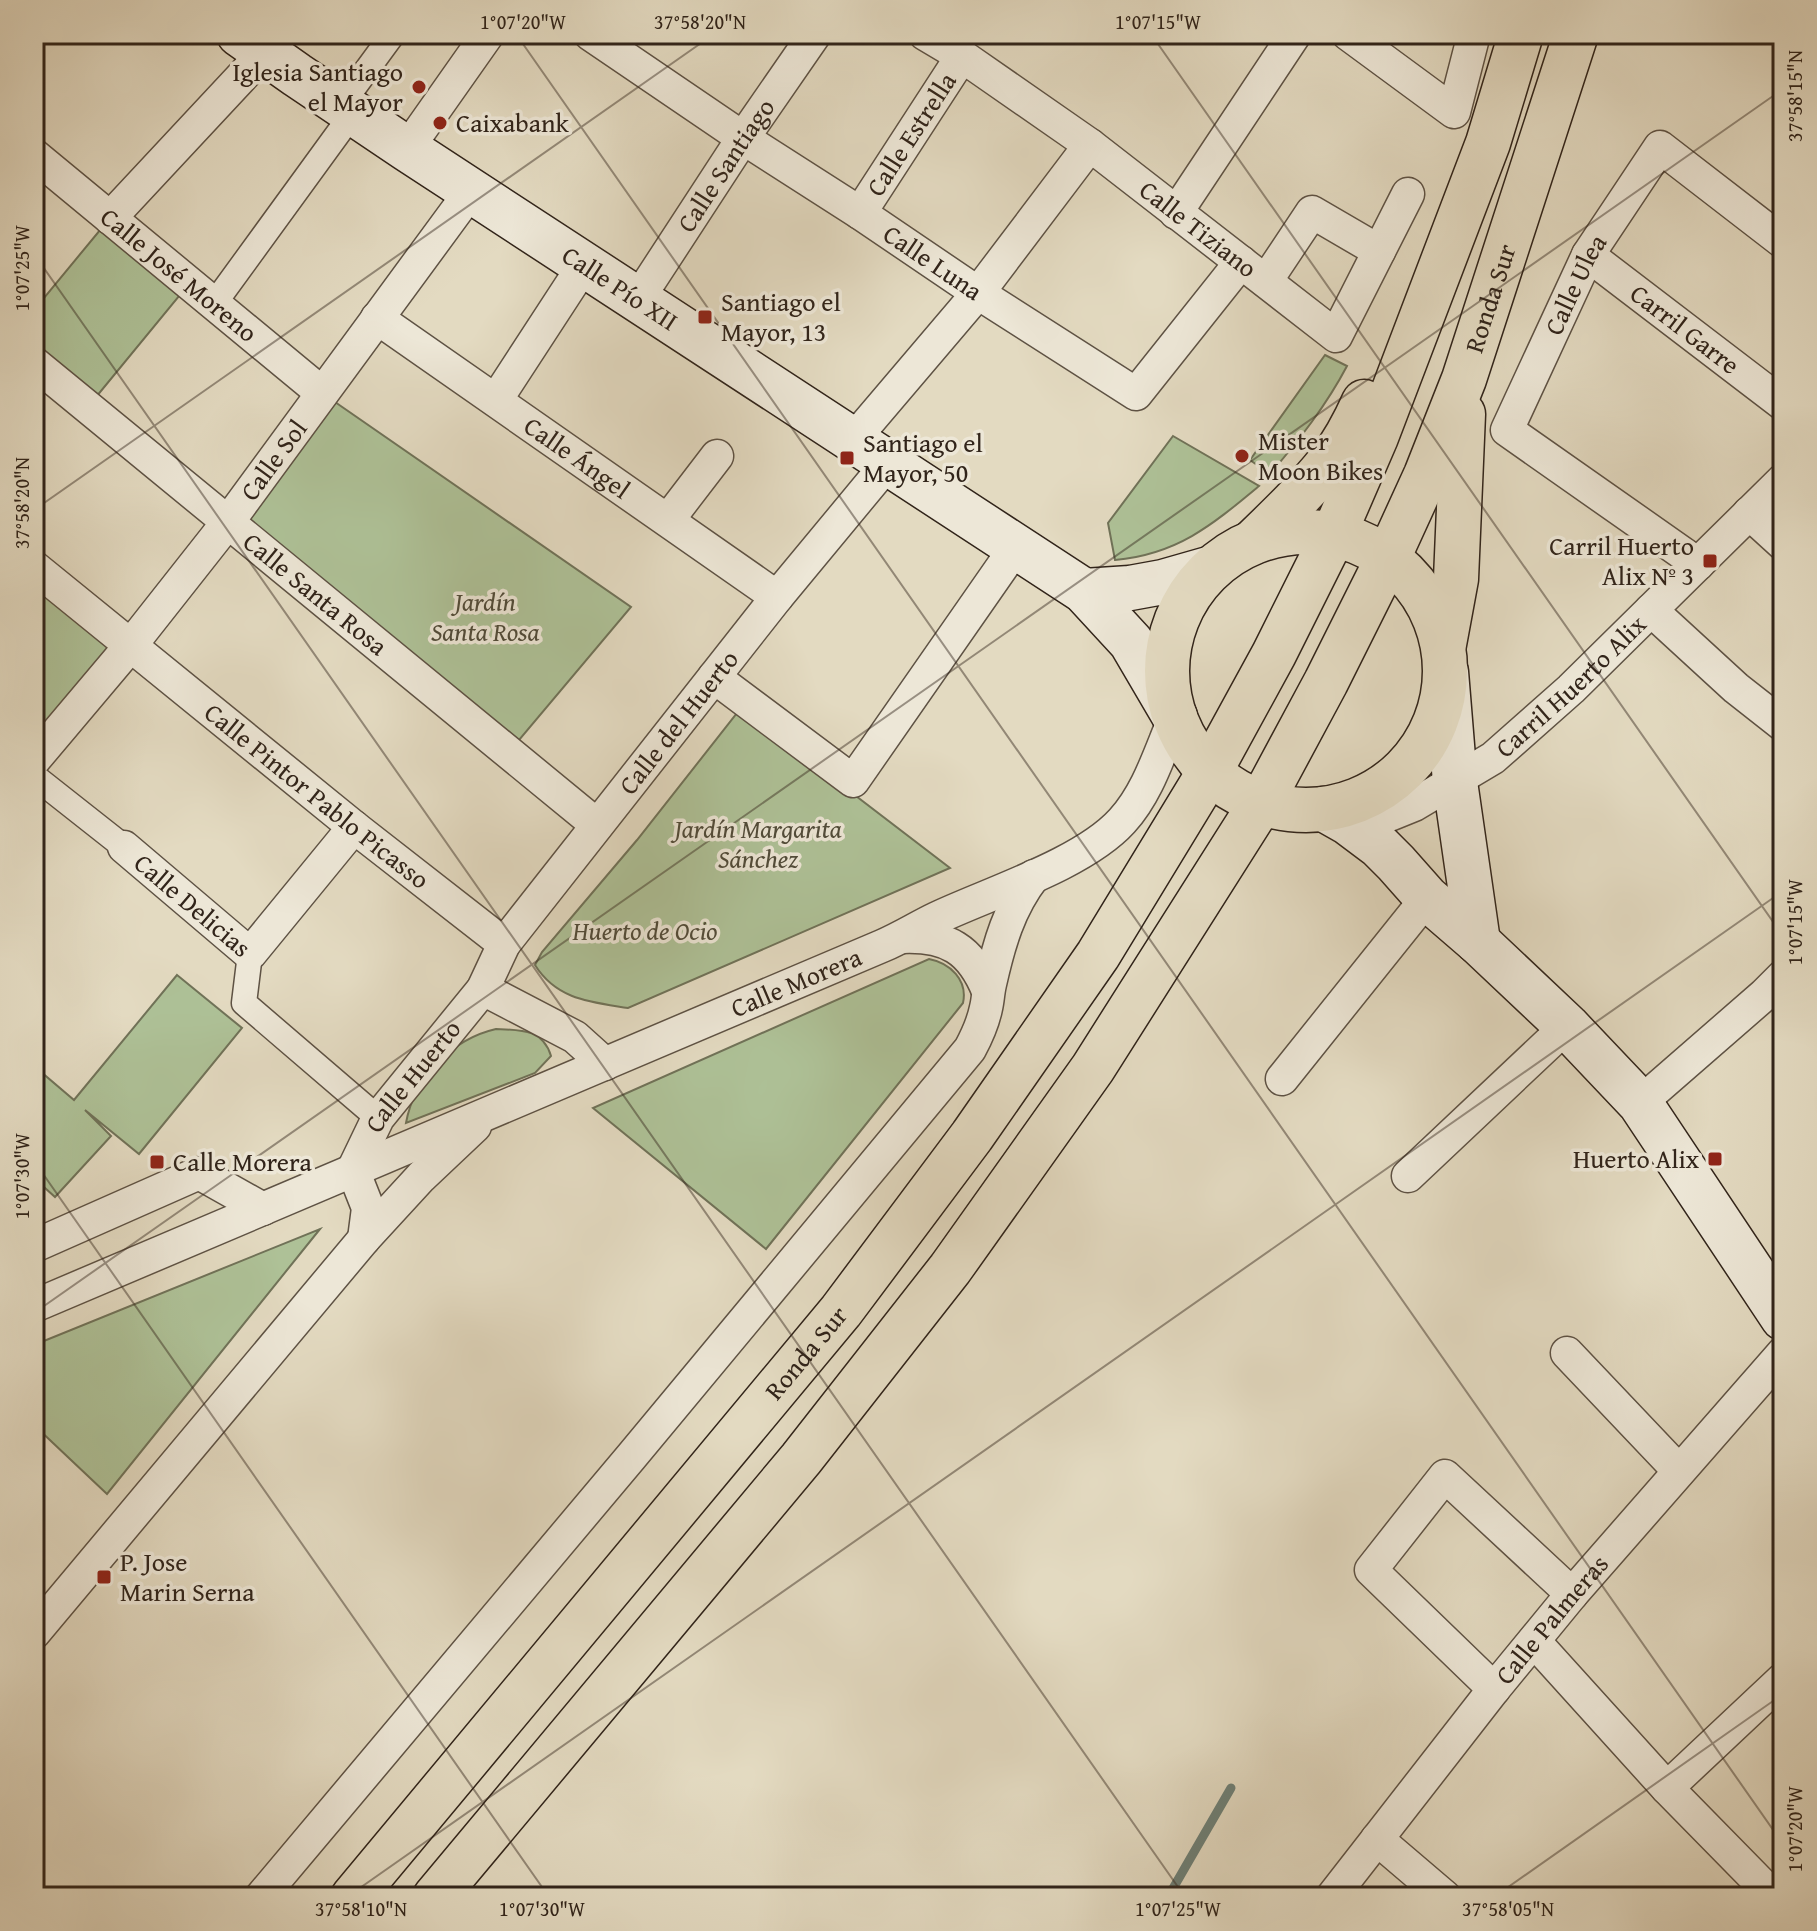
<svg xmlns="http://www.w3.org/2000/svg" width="1817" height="1931" viewBox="0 0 1817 1931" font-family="'Gentium Book Plus',serif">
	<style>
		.green { fill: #aec197; stroke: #707258; stroke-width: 2 }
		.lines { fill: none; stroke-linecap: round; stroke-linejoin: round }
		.stream { stroke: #6d7f76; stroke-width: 9 }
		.pedestrian-casing { stroke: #5e5244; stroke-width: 27 }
		.minor-casing { stroke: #5e5244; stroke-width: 35 }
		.secondary-casing { stroke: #31241a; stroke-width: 47 }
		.primary-casing { stroke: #31241a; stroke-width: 47 }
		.pedestrian { stroke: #ede7d7; stroke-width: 24 }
		.minor { stroke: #ede7d7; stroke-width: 32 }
		.secondary { stroke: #ede7d7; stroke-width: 44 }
		.primary { stroke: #e3dac1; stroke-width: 44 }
		.ticks { fill: none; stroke: #31241a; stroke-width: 2; stroke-opacity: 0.45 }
		.poi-dot { fill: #8f2418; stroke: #ede7d7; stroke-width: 3 }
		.labels { text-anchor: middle; stroke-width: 7; stroke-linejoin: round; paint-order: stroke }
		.poi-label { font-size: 26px; fill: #31241a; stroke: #ede7d7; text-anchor: start }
		.street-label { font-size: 26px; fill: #31241a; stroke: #ede7d7 }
		.park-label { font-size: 26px; font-style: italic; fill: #504b39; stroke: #ede7d7 }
		.neatline { fill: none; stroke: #31241a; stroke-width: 3 }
		.ticks-label { font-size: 20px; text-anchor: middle; fill: #31241a }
	</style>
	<rect width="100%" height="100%" fill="#e3dac1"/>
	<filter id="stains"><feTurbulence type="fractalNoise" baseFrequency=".0025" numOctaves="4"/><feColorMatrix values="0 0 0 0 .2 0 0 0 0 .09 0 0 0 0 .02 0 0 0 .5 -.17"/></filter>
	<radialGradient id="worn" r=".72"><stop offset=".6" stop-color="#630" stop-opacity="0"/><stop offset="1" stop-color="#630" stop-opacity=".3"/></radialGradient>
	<path class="green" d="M110,218L189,284L87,408L34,363V310Z
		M1325,355L1347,366C1326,406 1299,440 1270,474L1250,460Z
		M322,393L631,607L508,753L228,522Z
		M1173,436L1259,486C1212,525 1178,554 1115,560L1108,523Z
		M34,567L131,645L34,760Z
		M741,708L950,868L628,1008C591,1002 557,1000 535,965L542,952L637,840Z
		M929,959C950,963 968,980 963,1003L766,1249L593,1108Z
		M177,975L242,1028L139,1154L85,1110L111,1136L55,1197L34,1178V1066L74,1100Z
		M496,1029C521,1030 543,1029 551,1056L535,1073L406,1123C414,1078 452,1039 496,1029Z
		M320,1229L107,1494L34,1425V1345Z"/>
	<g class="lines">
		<path class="stream" d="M1168,1897L1231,1788"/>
		<g class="pedestrian-casing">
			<path id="pedestrian" d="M341,105L393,34
				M214,304L353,113
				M34,776L124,847
				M250,954L244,1003L378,1118"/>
		</g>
		<g class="minor-casing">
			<g id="minor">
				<path id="s1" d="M590,34L743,138L860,213L978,293L1136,394L1241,262"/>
				<path id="s2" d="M925,34L962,56L1090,145L1336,336L1408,194"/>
				<path d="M1348,34L1454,112L1474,34"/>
				<path d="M407,149L488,34"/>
				<path id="s3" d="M34,155L322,393"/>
				<path id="s4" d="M860,213L962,56"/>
				<path d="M1176,213L1295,34"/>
				<path d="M110,218L264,53L279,34"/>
				<path id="s5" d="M1588,255L1783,404"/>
				<path d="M1266,281L1312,212L1379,251"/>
				<path id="s6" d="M638,299L743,138L815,34"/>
				<path id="s7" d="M377,318L777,597"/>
				<path id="s8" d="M34,363L597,825"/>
				<path d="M496,400L584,265"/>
				<path d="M853,440L978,293L1090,145"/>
				<path d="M1749,513L1783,544"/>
				<path d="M668,520L717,456"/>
				<path id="s9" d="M1698,564L1507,430L1588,255L1660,147L1783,242"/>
				<path id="s10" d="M34,567L354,827L504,944"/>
				<path d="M1651,610L1736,688L1783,725"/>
				<path d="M714,677L853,781L1016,547"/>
				<path id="s11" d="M34,760L131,645L228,522L471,191"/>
				<path id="s12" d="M1347,822L1361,823L1377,820L1414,805L1493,758L1571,689L1783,480"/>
				<path id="s13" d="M124,847L250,954L354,827"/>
				<path d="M902,937C947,935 971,949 988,991"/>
				<path d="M483,989L575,1037L605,1064"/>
				<path d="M1282,1079L1427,898"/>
				<path d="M1640,1103L1764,995L1783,976"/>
				<path id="s14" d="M353,1170L378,1118L483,989L504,944L777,597L888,463"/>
				<path d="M353,1170L368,1208L364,1239"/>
				<path d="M1408,1176L1567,1026"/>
				<path d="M34,1246L199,1173L263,1209"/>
				<path id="s15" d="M34,1306L882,946C901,938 918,927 937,918C990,893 1083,864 1122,821C1148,793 1160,752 1175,717"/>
				<path d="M1567,1353L1679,1471"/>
				<path d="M34,1633L364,1239L421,1177L475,1126"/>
				<path d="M1534,1641L1667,1788L1774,1897"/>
				<path d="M1494,1689L1371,1570L1445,1476L1572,1594"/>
				<path d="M1667,1788L1783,1679"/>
				<path d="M1377,1839L1445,1897"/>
				<path d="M261,1897L631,1457L970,1049C977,1036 983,1023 986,1008C988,1000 988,992 990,984C999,944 1009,908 1034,876"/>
				<path id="s16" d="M1332,1897L1494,1689L1572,1594L1783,1353"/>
			</g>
		</g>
		<g class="secondary-casing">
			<g id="secondary">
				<path id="s17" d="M239,34L297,75L407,149L1084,591L1131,642L1175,717"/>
				<path d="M1084,591L1130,588L1163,582L1212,568"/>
				<path d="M1446,672L1455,782L1478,942"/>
				<path d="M1324,809L1347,822L1379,846L1396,863L1427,898L1478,942L1567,1026L1640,1103L1783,1318"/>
			</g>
		</g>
		<g class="primary-casing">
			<g id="primary">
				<circle cx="1306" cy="671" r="139"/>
				<path d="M1253,542C1280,516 1307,490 1330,461C1344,443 1355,422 1364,402"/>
				<path d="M1444,644L1456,579L1463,414"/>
				<path id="s18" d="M353,1897L841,1311L972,1136L1098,955L1210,771L1274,654L1334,534L1376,437L1488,143L1521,34"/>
				<path id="s19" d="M435,1897L801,1459L950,1269L1093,1068L1261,803L1326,682L1388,558L1426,475L1464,379L1576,34"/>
			</g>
		</g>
		<use href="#pedestrian" class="pedestrian"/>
		<use href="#minor" class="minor"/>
		<use href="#secondary" class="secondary"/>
		<use href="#primary" class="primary"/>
	</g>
	<path class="ticks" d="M516,34L1783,1844M1151,34L1783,936M34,254L1185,1897M34,510L714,34M34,1161L549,1897M34,1313L1783,89M347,1897L1783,891M1494,1897L1783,1694"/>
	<g class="poi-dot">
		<circle cx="419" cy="87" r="8"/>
		<circle cx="440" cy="123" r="8"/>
		<rect x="697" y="309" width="16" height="16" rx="4"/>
		<circle cx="1242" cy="456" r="8"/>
		<rect x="839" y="450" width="16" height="16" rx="4"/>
		<rect x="1702" y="553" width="16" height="16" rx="4"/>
		<rect x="1707" y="1151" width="16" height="16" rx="4"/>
		<rect x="149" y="1154" width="16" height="16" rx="4"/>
		<rect x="96" y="1569" width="16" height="16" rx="4"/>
	</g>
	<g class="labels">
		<g class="poi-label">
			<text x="403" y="81" text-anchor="end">Iglesia Santiago<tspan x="403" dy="30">el Mayor</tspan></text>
			<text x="456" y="132">Caixabank</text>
			<text x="721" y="311">Santiago el<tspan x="721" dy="30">Mayor, 13</tspan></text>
			<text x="1258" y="450">Mister<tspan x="1258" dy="30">Moon Bikes</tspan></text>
			<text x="863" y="452">Santiago el<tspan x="863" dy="30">Mayor, 50</tspan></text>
			<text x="1694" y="555" text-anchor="end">Carril Huerto<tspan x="1694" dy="30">Alix Nº 3</tspan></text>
			<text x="1699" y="1168" text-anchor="end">Huerto Alix</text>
			<text x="173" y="1171">Calle Morera</text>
			<text x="120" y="1571">P. Jose<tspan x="120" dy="30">Marin Serna</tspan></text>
		</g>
		<g class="street-label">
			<text dy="9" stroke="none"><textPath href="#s4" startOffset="94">Calle Estrella</textPath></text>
			<text dy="9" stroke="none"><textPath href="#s6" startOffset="160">Calle Santiago</textPath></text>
			<text dy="9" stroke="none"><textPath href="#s2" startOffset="336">Calle Tiziano</textPath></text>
			<text dy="9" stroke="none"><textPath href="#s1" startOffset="412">Calle Luna</textPath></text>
			<text dy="9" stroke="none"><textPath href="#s3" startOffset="188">Calle José Moreno</textPath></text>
			<text dy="9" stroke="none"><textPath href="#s9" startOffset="394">Calle Ulea</textPath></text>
			<text dy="9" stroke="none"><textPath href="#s17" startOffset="458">Calle Pío XII</textPath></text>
			<text dy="9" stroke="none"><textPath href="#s19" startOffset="1928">Ronda Sur</textPath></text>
			<text dy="9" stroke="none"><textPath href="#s5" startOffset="122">Carril Garre</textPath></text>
			<text dy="9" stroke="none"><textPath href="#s7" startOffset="244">Calle Ángel</textPath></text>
			<text dy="9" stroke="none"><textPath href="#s11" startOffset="384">Calle Sol</textPath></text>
			<text dy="9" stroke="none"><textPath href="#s8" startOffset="364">Calle Santa Rosa</textPath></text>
			<text dy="9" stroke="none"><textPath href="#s12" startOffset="268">Carril Huerto Alix</textPath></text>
			<text dy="9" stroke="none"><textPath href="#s14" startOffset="556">Calle del Huerto</textPath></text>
			<text dy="9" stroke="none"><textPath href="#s10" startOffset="364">Calle Pintor Pablo Picasso</textPath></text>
			<text dy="9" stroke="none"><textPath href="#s13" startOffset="90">Calle Delicias</textPath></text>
			<text dy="9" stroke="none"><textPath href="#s15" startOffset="828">Calle Morera</textPath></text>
			<text dy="9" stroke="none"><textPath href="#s14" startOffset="112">Calle Huerto</textPath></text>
			<text dy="9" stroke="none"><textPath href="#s18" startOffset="708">Ronda Sur</textPath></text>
			<text dy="9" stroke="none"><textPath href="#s16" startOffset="354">Calle Palmeras</textPath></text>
		</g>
		<g class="park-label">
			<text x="485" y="611">Jardín<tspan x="485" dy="30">Santa Rosa</tspan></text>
			<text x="758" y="838">Jardín Margarita<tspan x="758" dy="30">Sánchez</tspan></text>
			<text x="645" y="940">Huerto de Ocio</text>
		</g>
	</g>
	<rect width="1817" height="1931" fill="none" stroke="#e3dac1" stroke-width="88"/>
	<rect x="44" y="44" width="1729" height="1843" class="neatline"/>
	<g class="ticks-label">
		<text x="523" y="29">1°07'20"W</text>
		<text x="700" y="29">37°58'20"N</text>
		<text x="1158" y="29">1°07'15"W</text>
		<text transform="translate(1795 96) rotate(-90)" y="7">37°58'15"N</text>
		<text transform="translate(22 268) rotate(-90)" y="7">1°07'25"W</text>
		<text transform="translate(22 503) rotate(-90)" y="7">37°58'20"N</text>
		<text transform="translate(1795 922) rotate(-90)" y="7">1°07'15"W</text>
		<text transform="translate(22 1176) rotate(-90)" y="7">1°07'30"W</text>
		<text transform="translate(1795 1829) rotate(-90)" y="7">1°07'20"W</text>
		<text x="361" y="1916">37°58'10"N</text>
		<text x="542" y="1916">1°07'30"W</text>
		<text x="1178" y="1916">1°07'25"W</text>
		<text x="1508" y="1916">37°58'05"N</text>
	</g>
	<rect width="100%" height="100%" filter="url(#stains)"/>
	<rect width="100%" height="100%" fill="url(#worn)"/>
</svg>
